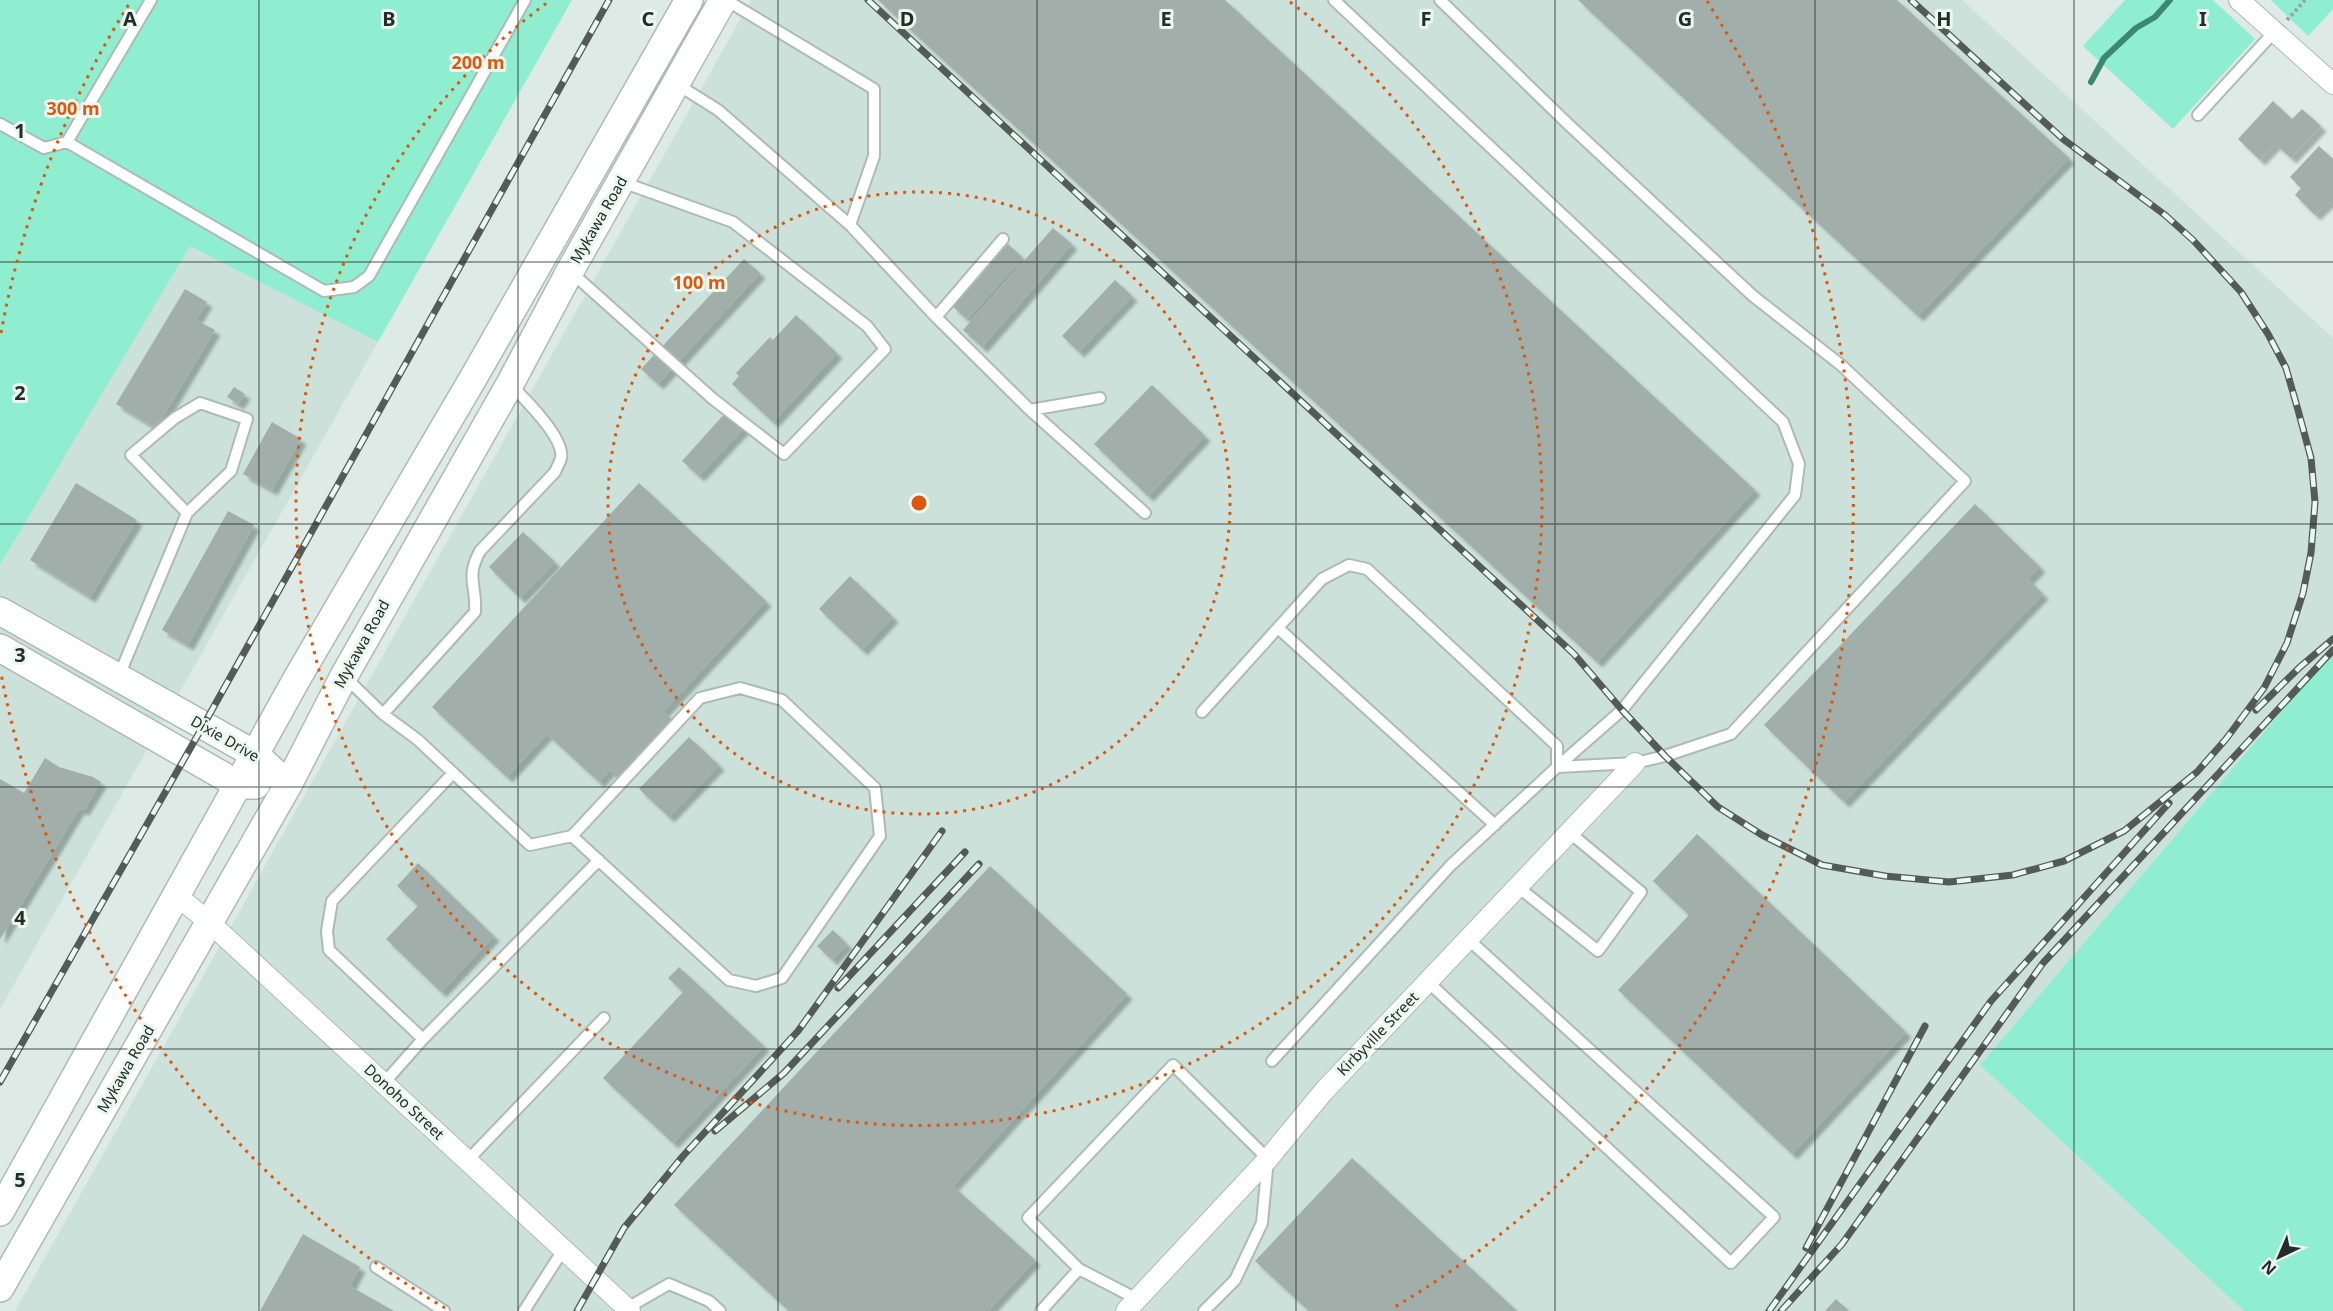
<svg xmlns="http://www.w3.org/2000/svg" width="2333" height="1311" viewBox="0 0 2333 1311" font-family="'Noto Sans',sans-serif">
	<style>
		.built { fill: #cce1d9 }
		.green { fill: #8feecf }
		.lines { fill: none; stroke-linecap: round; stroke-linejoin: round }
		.stream { stroke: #3a8872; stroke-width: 6 }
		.building { fill: #a2aea9; filter: url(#shadow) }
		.lane-casing { stroke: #adbab5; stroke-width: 14 }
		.street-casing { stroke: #adbab5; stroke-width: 22 }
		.secondary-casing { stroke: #adbab5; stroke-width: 30 }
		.path { stroke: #99a39f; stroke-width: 4; stroke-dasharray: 3 3; stroke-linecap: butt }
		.lane { stroke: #fff; stroke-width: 10 }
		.street { stroke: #fff; stroke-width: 20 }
		.secondary { stroke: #fff; stroke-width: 27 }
		.rail-casing { stroke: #535a57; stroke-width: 7 }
		.rail { stroke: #eaf8f2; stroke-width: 4.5; stroke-dasharray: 14; stroke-linecap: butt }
		.grid { fill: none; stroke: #262b29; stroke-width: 1.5; stroke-opacity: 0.55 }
		.ring { fill: none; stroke: #de570d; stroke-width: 3; stroke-dasharray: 3 6 }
		.labels { text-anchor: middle; stroke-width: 6; stroke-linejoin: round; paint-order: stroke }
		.street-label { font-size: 15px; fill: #262b29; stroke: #eaf8f2 }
		.grid-label { font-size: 20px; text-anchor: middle; font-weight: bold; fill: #262b29; stroke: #eaf8f2; stroke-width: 6; stroke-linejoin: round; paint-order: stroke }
		.centre { fill: #de570d; stroke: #eaf8f2; stroke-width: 3 }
		.ring-label { font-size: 18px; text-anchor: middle; font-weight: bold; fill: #de570d; stroke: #eaf8f2; stroke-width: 6; stroke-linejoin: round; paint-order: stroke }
	</style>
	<defs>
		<filter id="shadow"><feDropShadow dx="5.5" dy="5.5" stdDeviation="1.5" flood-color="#0004"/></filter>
	</defs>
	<rect width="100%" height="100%" fill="#ddeae5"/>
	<path class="built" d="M751,0H1962L2333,338V651L1980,1065L2244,1311H15Z
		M190,245L378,342L0,1009V565Z"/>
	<path class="green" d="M0,0H572L378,342L190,246L0,565Z
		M2125,0H2213L2255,39L2173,129L2083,46Z
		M2271,0H2333V9L2308,36Z
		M2333,651V1311H2244L1980,1065Z"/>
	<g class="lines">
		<path class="stream" d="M2091,82L2104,58L2136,28L2155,17L2170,0"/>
	</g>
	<path class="building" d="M878,0H1225L1755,490L1597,662Z
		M1578,0H1897L2069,158L1918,316Z
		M2273,101L2292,119L2302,109L2321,126L2291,158L2275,144L2260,160L2238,139Z
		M2319,146L2333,159V207L2328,202L2315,215L2295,195L2301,188L2290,177Z
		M1053,228L1072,244L982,347L963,330Z
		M1008,244L1023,258L967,319L952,306Z
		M744,259L760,273L658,384L641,369Z
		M1115,280L1132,296L1079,352L1062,336Z
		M185,289L207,302L196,320L215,330L156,428L116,404Z
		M796,315L837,353L773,422L732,384L739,376L736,373L770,337L773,340Z
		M1152,385L1205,436L1148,496L1094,444Z
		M234,387L245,394L238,404L227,397Z
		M727,411L745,427L699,476L682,461Z
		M272,422L301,439L272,490L243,474Z
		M76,483L137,520L90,597L30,560Z
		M639,483L766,601L663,712L673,720L618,778L610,770L599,782L547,734L507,777L432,707Z
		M1975,504L2040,567L2028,579L2043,594L1844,802L1764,725Z
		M228,511L254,525L188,645L162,630Z
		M523,532L555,562L520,598L489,567Z
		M850,576L893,617L862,650L819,609Z
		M689,737L719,765L669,817L639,789Z
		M45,758L59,767L93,777L101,782L84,810L79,809L0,939V779L24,793Z
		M1697,834L1906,1032L1792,1154L1618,990L1689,915L1653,881Z
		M418,863L494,936L441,992L386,939L418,906L397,886Z
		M990,866L1127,994L953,1186L1035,1260L988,1311H789L674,1205Z
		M833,930L847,944L832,960L817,946Z
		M679,967L764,1046L673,1143L603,1078L683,992L668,978Z
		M1352,1158L1517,1311H1309L1255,1261Z
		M303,1234L360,1267L350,1286L394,1311H260Z
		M1836,1299L1849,1311H1825Z"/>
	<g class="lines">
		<g class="lane-casing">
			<path id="lane" d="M726,0L874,89V156L850,225
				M1334,0L1783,422L1799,464L1795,495L1622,710L1557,767
				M675,83L718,110L850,225L936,317L1030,410
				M2198,115L2275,31
				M0,124L44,148L67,142L151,0
				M67,142L324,291L354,287L369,276L525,0
				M571,272L713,399L784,454L885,349L867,326L733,222L622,182
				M936,317L1003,239
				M1100,398L1030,410L1145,513
				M200,403L247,419L231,471L187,513L131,455L175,418Z
				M1278,628L1495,825
				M344,676L383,714L418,740L530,845L572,836L729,980L756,986L782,978L880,836L875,788L782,700L740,688L700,698L572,836
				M118,678L187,513
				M1202,712L1322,579L1349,565L1367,569L1557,746V767
				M383,714L475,612C477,584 465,579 480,551L555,472C557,467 560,462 561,458C565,438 524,398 510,384
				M1518,887L1598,951L1641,892L1569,832
				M1428,982L1731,1263L1774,1217L1468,939
				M423,1039L329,950L327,931L332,901L453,773
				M1272,1061L1451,865L1557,767L1635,763L1665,756L1731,734L1965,481L1841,365L1753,296L1569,125L1440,0
				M384,1083L423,1039L599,860
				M467,1161L604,1018
				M376,1267L444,1311
				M1137,1299L1079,1269L1028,1218L1173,1065L1268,1159L1262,1223L1235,1280L1204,1311
				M627,1308L669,1284L709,1301L720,1311
				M524,1311L563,1250
				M1041,1311L1079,1269"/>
		</g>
		<g class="street-casing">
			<path id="street" d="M2239,0L2333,84
				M176,895L209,922L630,1311
				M1126,1311L1268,1159L1324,1091L1635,763"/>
		</g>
		<g class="secondary-casing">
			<path id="secondary" d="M0,611L256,755L288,785
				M0,648L239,785H256
				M0,1212L299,675L475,375L689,0
				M0,1288L288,785L344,676L510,384L570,271L723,0"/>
		</g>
		<path class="path" d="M2287,20L2305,0"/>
		<use href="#lane" class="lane"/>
		<use href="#street" class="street"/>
		<use href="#secondary" class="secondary"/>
		<g class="rail-casing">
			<path id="rail" d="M868,0L1574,654L1622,710L1665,756L1718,807L1762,835L1822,865L1885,876L1949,882L2013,875L2064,861L2124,831L2197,772L2226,739L2264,688L2287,643L2303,593L2311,553L2315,502L2311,458L2298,410L2286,368L2268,334L2241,292L2193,240L2165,215L2063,139L1911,0
				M2256,710L2300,667L2333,639
				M838,988L965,852
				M0,1082L203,726L609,0
				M715,1131L784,1073L979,864
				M1806,1248L1925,1026
				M577,1311L624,1228L683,1156L798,1031L942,831
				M1769,1311L1991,1001L2169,803
				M1781,1311L1842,1244L2043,963L2333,650"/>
		</g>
		<use href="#rail" class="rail"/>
	</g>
	<path class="grid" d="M259,0V1311M518,0V1311M778,0V1311M1037,0V1311M1296,0V1311M1555,0V1311M1815,0V1311M2074,0V1311M0,262H2333M0,524H2333M0,787H2333M0,1049H2333"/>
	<g class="ring">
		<circle cx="919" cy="503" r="311"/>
		<path d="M1290 2A623 623 0 1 1 548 2"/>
		<path d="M445 1308A934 934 0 0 1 1 673M1 333A934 934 0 0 1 131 1M1707 1A934 934 0 0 1 1393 1308"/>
	</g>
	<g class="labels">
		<g class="street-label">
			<text transform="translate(599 220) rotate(-60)" y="5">Mykawa Road</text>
			<text transform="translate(362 644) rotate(-61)" y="5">Mykawa Road</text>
			<text transform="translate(225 739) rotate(30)" y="5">Dixie Drive</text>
			<text transform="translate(1378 1034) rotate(-46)" y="5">Kirbyville Street</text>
			<text transform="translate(126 1069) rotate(-60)" y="5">Mykawa Road</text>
			<text transform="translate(404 1102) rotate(43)" y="5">Donoho Street</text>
		</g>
	</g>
	<g class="grid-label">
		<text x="130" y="26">A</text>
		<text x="389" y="26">B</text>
		<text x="648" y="26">C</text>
		<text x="907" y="26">D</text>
		<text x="1166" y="26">E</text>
		<text x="1426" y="26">F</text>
		<text x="1685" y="26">G</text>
		<text x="1944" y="26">H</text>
		<text x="2203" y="26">I</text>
		<text x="20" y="138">1</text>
		<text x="20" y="400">2</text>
		<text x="20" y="662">3</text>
		<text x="20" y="925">4</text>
		<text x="20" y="1187">5</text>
	</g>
	<circle cx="919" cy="503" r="9" class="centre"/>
	<g class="ring-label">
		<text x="478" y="69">200 m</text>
		<text x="73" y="115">300 m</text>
		<text x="699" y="289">100 m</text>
	</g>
	<g transform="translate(2279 1257) rotate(224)" stroke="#eaf8f2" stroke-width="4.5" paint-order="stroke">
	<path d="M0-4.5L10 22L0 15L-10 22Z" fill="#262b29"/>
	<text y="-9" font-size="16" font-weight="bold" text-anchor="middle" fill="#262b29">N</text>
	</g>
</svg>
